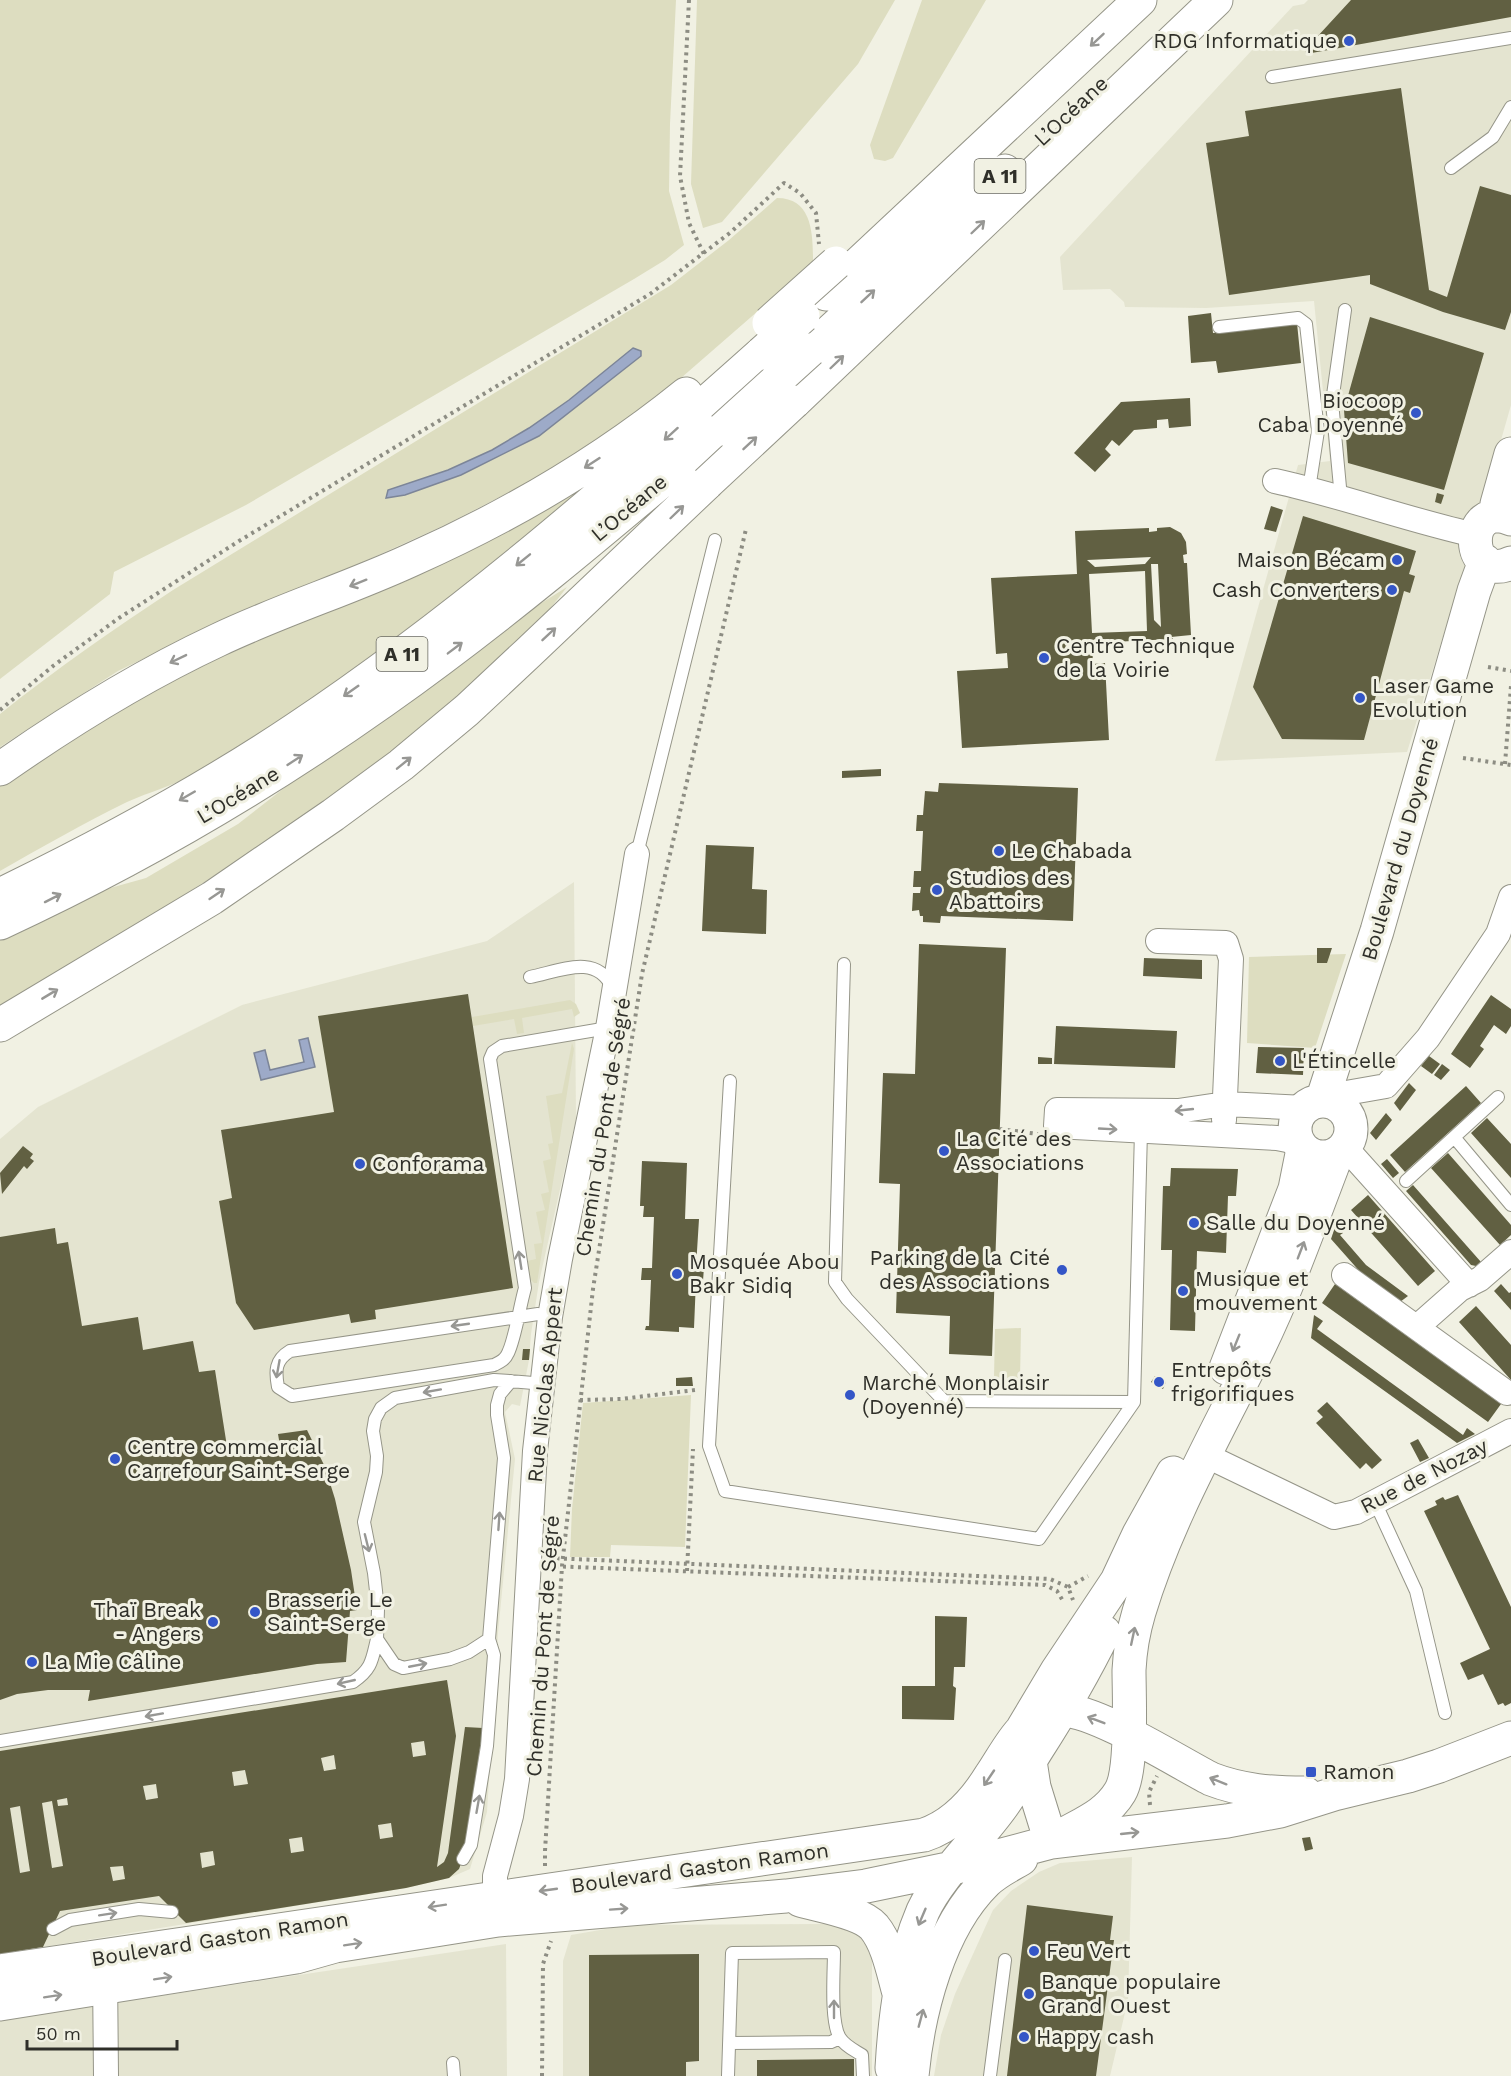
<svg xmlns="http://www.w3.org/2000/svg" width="1511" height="2076" viewBox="0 0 1511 2076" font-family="'Work Sans',sans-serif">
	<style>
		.built { fill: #e4e4d0 }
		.green { fill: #ddddc0 }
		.water { fill: #9daac8; stroke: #7c8598; stroke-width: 1.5 }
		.building { fill: #616042; fill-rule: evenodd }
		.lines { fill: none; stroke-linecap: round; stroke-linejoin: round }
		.service-casing { stroke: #959588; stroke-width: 14 }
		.minor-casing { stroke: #959588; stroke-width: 26 }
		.secondary-casing { stroke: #959588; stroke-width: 35 }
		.motorway-casing { stroke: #959588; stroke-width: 35 }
		.path { stroke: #8d8d83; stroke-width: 4; stroke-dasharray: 3 4.5; stroke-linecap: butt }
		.service { stroke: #fff; stroke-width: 12 }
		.minor { stroke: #fff; stroke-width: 24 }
		.secondary { stroke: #fff; stroke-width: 33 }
		.motorway { stroke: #fff; stroke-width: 33 }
		.motorway-bridge-casing { stroke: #959588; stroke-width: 35; stroke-linecap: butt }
		.motorway-bridge { stroke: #fff; stroke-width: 33 }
		.oneway { stroke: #979794 }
		.poi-dot { fill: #3456c7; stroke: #f1f1e3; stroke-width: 2 }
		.labels { text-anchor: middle; stroke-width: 6; stroke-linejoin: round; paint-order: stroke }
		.shield { fill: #f1f1e3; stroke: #696961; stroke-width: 1.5 }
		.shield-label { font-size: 20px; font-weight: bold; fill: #2f2f29 }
		.poi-label { font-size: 21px; fill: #2f2f29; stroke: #f1f1e3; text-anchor: start }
		.street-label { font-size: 21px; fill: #2f2f29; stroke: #f1f1e3 }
	</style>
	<rect width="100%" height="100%" fill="#f1f1e3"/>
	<path class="built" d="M1308,0H1511V405L1466,563L1407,752L1215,761L1298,465L1330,461L1314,301L1206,308L1125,307L1124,302L1110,289L1063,290L1060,257L1293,6L1304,4Z
		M574,882L576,1119L539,1282L531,1334L529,1360L520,1406L512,1404L505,1412L515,1459L498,1633L487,1812L470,1869L449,1878L406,1888L0,1954V1139L38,1107L242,1005L487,941Z
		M1132,1857L1128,2000L1110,2076H934L941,2035L955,1994L993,1910L1011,1891L1039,1872L1060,1863Z
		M830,1924L858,1931L872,1954V2076H563V1961L571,1935L629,1925Z
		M506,1944L507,2076H0V2020Z"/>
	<path class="green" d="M0,0H676L670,124L669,191L684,245L665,260L634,279L246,505L114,572L110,594L0,679Z
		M697,0H895L858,64L722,222L703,228L691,184Z
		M922,0H986L893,158L885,161L874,159L870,145Z
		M777,198C813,198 813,235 813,263L681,378L604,436L537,478L447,524L352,567L230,617L118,671L0,747V714C56,669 114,629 173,590L671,285L729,240Z
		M592,482C468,589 337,692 194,774C173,786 149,792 127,802C84,823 42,847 0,871V785L98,719L186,671Z
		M567,587L535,628L414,736L297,823L173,902L0,1007V939L96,892L146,878L238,824L306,771L519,617Z
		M1346,954L1315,1048L1247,1043L1249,957Z
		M570,1000L576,1004L580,1013L574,1017L572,1009L522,1018L524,1033L517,1034L514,1019L473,1026L472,1017Z
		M572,1043L574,1049L537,1283H534L530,1279L527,1261L536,1259L534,1244L542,1243L536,1212L545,1210L541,1194L549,1192L543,1161L551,1159L548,1144L553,1143L546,1096L562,1093Z
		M1021,1328L1020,1379L994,1378L995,1329Z
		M691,1395L685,1547L611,1545L610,1557H570L572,1509L583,1403Z"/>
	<path class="water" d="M633,348L641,351V356L539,436L461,475L405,495L386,498L388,490L448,470L492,450L529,428L569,400Z
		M308,1038L315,1067L261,1080L254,1053L265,1050L270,1070L304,1062L299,1040Z"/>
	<path class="building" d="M1351,0H1511V17L1306,54L1305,50Z
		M1401,88L1429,290L1447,297L1480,186L1511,195V312L1505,330L1443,312L1370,284V275L1229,295L1206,143L1249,136L1245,111Z
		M1211,313L1213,333L1297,323L1301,363L1218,373L1216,361L1191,363L1188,316Z
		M1370,317L1484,353L1444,490L1348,463L1344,410Z
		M1190,398L1191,426L1169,428L1168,419L1157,420V428L1134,430L1119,446L1112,440L1105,449L1111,455L1095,472L1074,453L1121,402Z
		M1437,493L1444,495L1441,504L1435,502Z
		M1271,506L1283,510L1276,532L1264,529Z
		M1303,516L1416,551L1409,574L1415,576L1410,593L1404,591L1364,740L1282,739L1253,687Z
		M1170,527L1181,533L1186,542L1187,554L1183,555L1184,563H1187L1191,635L1171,637L1173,639L1092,643L1093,664L1105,663L1109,740L962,748L957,671L1008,668L1007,653L996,654L991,578L1077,574L1075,531L1149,528V532L1157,531V528ZM1151,557L1145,564L1095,567L1087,560ZM1151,564H1158L1161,627L1154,620ZM1145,571L1147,631L1092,633L1089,574Z
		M881,769V776L842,778V771Z
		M939,783L1078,788L1073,921L941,916L940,923L923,922V916H920L919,910L912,911L913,893H920L921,887H913L914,871H921L923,831H916L917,815H923L925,791L938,792Z
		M706,845L754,847L752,889L767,890L766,934L702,931Z
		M919,944L1006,948L992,1356L949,1354L950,1316L896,1313L900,1184L879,1183L883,1073L915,1074Z
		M1317,948H1332L1327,963H1317Z
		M1144,958L1202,960V979L1143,976Z
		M468,994L513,1288L375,1310L376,1319L351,1323L349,1314L254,1330L236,1303L219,1201L232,1198L221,1130L334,1112L318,1016Z
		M1491,995L1511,1009V1026L1506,1034L1494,1025L1480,1046L1484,1049L1470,1068L1451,1054Z
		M1056,1026L1177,1031L1175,1068L1054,1064Z
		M1258,1047L1304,1048L1303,1075L1256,1073Z
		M1429,1056L1440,1064L1432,1074L1421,1066Z
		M1038,1057L1052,1058V1064H1038Z
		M1442,1064L1450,1070L1441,1080L1434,1075Z
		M1409,1083L1416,1090L1400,1111L1394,1103Z
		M1466,1086L1481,1103L1405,1172L1390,1155Z
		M1386,1113L1392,1120L1376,1140L1370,1133Z
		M1487,1118L1511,1144V1178L1471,1133Z
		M23,1146L33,1154L30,1158L34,1161L27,1169L24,1166L2,1194L0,1173Z
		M1448,1153L1511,1225V1235L1500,1245L1431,1168Z
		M1387,1159L1399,1173L1393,1178L1381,1164Z
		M642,1161L687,1163L685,1219H699L696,1267H704L703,1281L696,1280L694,1328L679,1327V1332L645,1330L646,1326H649L651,1280H641L642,1268H652L654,1217H643L644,1206H640Z
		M1171,1168L1238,1169L1236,1196H1228L1226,1253L1197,1251L1195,1331L1170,1330L1172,1250H1161L1163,1186H1170Z
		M1413,1185L1481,1262L1476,1266L1471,1265L1406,1191Z
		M1368,1195L1435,1271L1418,1286L1351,1210Z
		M1336,1224L1343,1233L1340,1235L1366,1265L1408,1296L1400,1302L1362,1274L1331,1239Z
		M55,1228L57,1244L68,1242L82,1326L138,1317L143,1350L193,1341L199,1372L215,1370L228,1453L280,1446L278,1434L307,1430L325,1467L335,1499L351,1570L357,1610L350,1611L346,1662L317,1664L88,1701L90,1690H48L17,1694L0,1700V1237Z
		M1335,1284L1501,1404L1488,1422L1322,1303Z
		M1501,1284L1509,1293L1511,1292V1310L1494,1291Z
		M1476,1306L1511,1345V1380L1459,1322Z
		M1314,1315L1323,1321L1317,1329L1463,1435L1467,1428L1475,1434L1457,1443L1322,1346L1311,1338Z
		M523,1349H530L529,1360H522Z
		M1155,1376L1166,1382L1163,1389L1151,1382Z
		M692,1377L693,1386H676V1378Z
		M1327,1402L1382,1460L1372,1469L1366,1463L1360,1469L1316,1423L1323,1417L1317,1411Z
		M1418,1439L1429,1458L1420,1462L1410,1443Z
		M1458,1495L1511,1607V1703L1505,1706L1503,1703L1498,1705L1483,1674L1468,1680L1460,1663L1490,1649L1424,1511L1437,1505L1435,1501L1443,1497L1445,1500Z
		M935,1616L967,1617L965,1667H954L953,1686L956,1688L954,1720L902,1719V1686H935Z
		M447,1680L456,1736L437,1867L444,1862L448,1853L465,1727L483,1728L464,1856L459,1869L449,1878L406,1888L186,1923L159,1896L60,1911L43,1947L0,1954V1751ZM424,1741L426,1755L413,1757L411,1743ZM334,1755L336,1769L324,1771L321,1758ZM245,1770L248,1784L234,1786L232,1772ZM156,1784L158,1798L146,1800L143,1786ZM67,1798L68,1805L58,1806L57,1800ZM52,1801L63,1866L52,1868L42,1803ZM20,1806L30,1871L20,1873L10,1808ZM391,1823L393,1837L380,1839L378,1825ZM302,1837L304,1851L291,1853L289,1839ZM213,1851L215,1865L202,1868L200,1853ZM123,1866L125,1879L113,1881L110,1867Z
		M1310,1837L1313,1849L1305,1851L1302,1838Z
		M1027,1905L1113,1916L1110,1940H1114L1096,2076H1007Z
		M699,1954V2061L686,2062V2076H589V1955Z
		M854,2059V2076H757V2060Z"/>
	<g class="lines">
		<g class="service-casing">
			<path id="service" d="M1272,77L1511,38
				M1451,168L1493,137L1511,107
				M1219,327L1298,318L1306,324L1318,431L1309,489
				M1341,498L1332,402L1345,310
				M637,854L715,540
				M844,964L835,1282L847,1299L944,1401L1134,1402
				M530,977C560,971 596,953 612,987
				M730,1081L709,1446L725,1491L1039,1539L1134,1402L1141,1131
				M1454,1137L1511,1205
				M1406,1181L1498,1097
				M550,1317L538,1314L518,1317L290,1351C275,1360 275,1371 278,1387L292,1396L494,1365C500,1362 505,1360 508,1353C515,1339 520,1305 525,1288L490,1059L493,1052L502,1046L608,1028
				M511,1381L500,1394L497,1405V1415L504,1458L489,1639L469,1652L450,1659L403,1668L394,1664L377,1639L378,1609L374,1573L364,1522L376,1472L377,1456L373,1431L375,1419L381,1408L395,1398L494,1380C510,1381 526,1382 542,1384
				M1375,1502L1416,1591L1445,1713
				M0,1741L353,1682C372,1669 372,1660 377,1639
				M463,1859L471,1845L487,1746L494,1655L489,1639
				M53,1929L70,1920L139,1909L172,1912
				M729,2043L831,2042L840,2038
				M453,2063L454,2076
				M728,2076L732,1953L834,1952C834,1972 830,2022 840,2038C845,2046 854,2050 862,2055L863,2076
				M990,2076L1005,1960"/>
		</g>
		<g class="minor-casing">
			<path id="minor" d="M1275,481C1343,496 1408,520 1475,535
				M1158,941L1226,943L1231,959L1224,1120
				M1346,1093L1386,1086L1428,1038L1498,934L1511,897
				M1297,1142L1277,1138L1056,1126L1057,1110L1178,1111L1225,1104L1305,1108
				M1345,1147L1469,1285
				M1344,1275L1507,1393
				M1417,1327L1460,1289L1480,1279L1511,1252
				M1205,1455L1334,1517L1356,1512L1511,1431
				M497,1914L495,1898V1876L511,1816L517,1779L535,1451L550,1317L560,1259L608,1028L637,854
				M105,1973L106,2076"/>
		</g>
		<g class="secondary-casing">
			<path id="secondary" d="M1497,516V504L1511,454
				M1511,519C1462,499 1465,584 1511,563
				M1295 1129a28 28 0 1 1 56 0a28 28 0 1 1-56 0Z
				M1322,1101L1377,931L1474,591L1485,561
				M1226,1368L1295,1189L1303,1149
				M1023,1728L1057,1671L1117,1581L1139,1534L1173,1473
				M1030,1761L1034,1787L1051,1842
				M1063,1835C1084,1823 1107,1814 1120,1792C1133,1771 1129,1697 1129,1670C1130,1650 1133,1632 1139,1612C1167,1519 1216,1435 1259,1347C1289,1285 1312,1219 1337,1154
				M800,1900C820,1906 861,1912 874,1927C888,1944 893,1972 899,1993
				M0,1971L924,1835C954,1825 975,1801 991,1775C1000,1762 1011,1741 1022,1730C1031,1720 1049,1710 1062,1710C1098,1711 1176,1761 1211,1779C1242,1791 1272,1793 1305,1793
				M0,2004L296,1957L335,1946L498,1920L786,1896L866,1886L953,1868L1051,1842L1227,1821L1280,1811L1334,1794L1408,1776L1439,1766L1511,1738
				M892,2068C895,2015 902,1960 923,1911C940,1875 979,1839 1003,1805C1015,1788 1025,1769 1036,1751C1061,1712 1084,1673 1104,1632
				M912,2076C918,2012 939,1928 986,1882C996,1872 1009,1866 1021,1859"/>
		</g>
		<g class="motorway-casing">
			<path id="motorway" d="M826,294L1140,0
				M810,350L1005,171
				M794,402L1216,0
				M0,769C70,720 141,676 218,640C281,610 348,589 411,560C510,516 602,462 686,394
				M0,895C101,846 202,792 296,729C462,618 613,486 762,353
				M0,923C134,861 263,786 383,701C502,617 612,523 723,429
				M0,1025L212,898L333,815L401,765L467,710L528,653L707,483"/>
		</g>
		<path class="path" d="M689,0L680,176L689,223L704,254
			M1488,667L1511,671
			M0,710L53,666L119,618L239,541L650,294L731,232L784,183L800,193L816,213L819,244
			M1463,758L1511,765
			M1505,764L1511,686
			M1000,1129L1038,1134
			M580,1400L621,1399L695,1390V1394
			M549,1558L1050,1579L1068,1587L1073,1600
			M548,1566L1045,1585L1057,1591L1063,1601
			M687,1571L693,1449
			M1068,1587L1088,1576
			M1150,1805L1149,1792L1157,1776
			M545,1866V1851L562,1566L593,1289L642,974L746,529
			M542,2076L543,1964L551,1941"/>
		<use href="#service" class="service"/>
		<use href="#minor" class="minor"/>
		<use href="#secondary" class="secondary"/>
		<use href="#motorway" class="motorway"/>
		<g class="motorway-bridge-casing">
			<path id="motorway-bridge" d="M769,323L836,263
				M762,353L803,316
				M723,429L810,350
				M707,483L794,402"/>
		</g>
		<use href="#motorway-bridge" class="motorway-bridge"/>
	</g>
	<defs><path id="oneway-shaft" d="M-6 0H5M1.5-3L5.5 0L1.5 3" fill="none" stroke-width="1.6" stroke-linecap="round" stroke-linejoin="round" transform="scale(1.5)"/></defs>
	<g class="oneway">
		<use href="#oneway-shaft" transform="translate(1097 40) rotate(137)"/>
		<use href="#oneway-shaft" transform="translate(978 227) rotate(-44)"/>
		<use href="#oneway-shaft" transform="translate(868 296) rotate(-43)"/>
		<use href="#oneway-shaft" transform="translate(837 362) rotate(-44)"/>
		<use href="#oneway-shaft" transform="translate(671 434) rotate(138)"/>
		<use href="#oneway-shaft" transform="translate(750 443) rotate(-43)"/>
		<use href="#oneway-shaft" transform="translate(592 463) rotate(147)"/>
		<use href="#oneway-shaft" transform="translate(677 512) rotate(-44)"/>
		<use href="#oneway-shaft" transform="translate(523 560) rotate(141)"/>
		<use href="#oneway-shaft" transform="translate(358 583) rotate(158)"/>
		<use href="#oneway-shaft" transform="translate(549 634) rotate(-43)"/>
		<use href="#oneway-shaft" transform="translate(455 648) rotate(-37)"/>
		<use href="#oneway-shaft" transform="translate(178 659) rotate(154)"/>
		<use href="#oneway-shaft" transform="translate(351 691) rotate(145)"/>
		<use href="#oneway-shaft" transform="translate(295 760) rotate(-33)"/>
		<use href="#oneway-shaft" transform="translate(404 763) rotate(-39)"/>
		<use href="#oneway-shaft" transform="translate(187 796) rotate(150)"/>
		<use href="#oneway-shaft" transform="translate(217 894) rotate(-34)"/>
		<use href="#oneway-shaft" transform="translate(53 898) rotate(-27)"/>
		<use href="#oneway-shaft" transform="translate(50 994) rotate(-31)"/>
		<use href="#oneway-shaft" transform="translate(1184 1110) rotate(174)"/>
		<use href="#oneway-shaft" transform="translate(1108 1129) rotate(3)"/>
		<use href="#oneway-shaft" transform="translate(1301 1250) rotate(-69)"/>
		<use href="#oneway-shaft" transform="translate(520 1260) rotate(-99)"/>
		<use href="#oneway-shaft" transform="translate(460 1325) rotate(172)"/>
		<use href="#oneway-shaft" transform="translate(1236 1343) rotate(112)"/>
		<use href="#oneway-shaft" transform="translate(278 1369) rotate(100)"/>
		<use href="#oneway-shaft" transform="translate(432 1391) rotate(170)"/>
		<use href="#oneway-shaft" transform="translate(499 1521) rotate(-86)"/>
		<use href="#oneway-shaft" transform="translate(367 1543) rotate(76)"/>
		<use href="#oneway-shaft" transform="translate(1133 1636) rotate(-78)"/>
		<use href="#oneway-shaft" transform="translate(418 1665) rotate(-11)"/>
		<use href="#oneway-shaft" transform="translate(346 1682) rotate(167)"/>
		<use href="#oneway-shaft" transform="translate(154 1715) rotate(170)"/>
		<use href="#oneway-shaft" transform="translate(1096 1720) rotate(-159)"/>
		<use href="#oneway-shaft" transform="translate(989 1778) rotate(124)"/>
		<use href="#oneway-shaft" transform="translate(1218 1781) rotate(-158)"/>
		<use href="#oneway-shaft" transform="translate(478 1804) rotate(-80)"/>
		<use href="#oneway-shaft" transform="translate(1130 1833) rotate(-6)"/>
		<use href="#oneway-shaft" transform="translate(548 1890) rotate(172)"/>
		<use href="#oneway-shaft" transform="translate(437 1906) rotate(171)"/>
		<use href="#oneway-shaft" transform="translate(619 1909) rotate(-4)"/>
		<use href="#oneway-shaft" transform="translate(108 1914) rotate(-9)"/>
		<use href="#oneway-shaft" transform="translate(922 1917) rotate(113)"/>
		<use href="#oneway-shaft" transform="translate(353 1944) rotate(-9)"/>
		<use href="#oneway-shaft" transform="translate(163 1978) rotate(-9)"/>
		<use href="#oneway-shaft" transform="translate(53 1996) rotate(-9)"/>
		<use href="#oneway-shaft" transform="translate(834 2009) rotate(-90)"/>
		<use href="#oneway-shaft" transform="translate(921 2018) rotate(-75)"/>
	</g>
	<g class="poi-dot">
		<circle cx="1349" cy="41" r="6"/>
		<circle cx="1416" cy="413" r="6"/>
		<circle cx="1397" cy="560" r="6"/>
		<circle cx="1392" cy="590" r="6"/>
		<circle cx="1044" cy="658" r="6"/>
		<circle cx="1360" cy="698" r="6"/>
		<circle cx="999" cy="851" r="6"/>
		<circle cx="937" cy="890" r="6"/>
		<circle cx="1280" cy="1061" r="6"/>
		<circle cx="944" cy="1151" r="6"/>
		<circle cx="360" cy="1164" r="6"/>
		<circle cx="1194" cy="1223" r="6"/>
		<circle cx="1062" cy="1270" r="6"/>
		<circle cx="677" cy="1274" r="6"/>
		<circle cx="1183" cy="1291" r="6"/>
		<circle cx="1159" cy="1382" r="6"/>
		<circle cx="850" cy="1395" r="6"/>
		<circle cx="115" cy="1459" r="6"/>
		<circle cx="255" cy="1612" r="6"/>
		<circle cx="213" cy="1622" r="6"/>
		<circle cx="32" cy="1662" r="6"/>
		<rect x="1305" y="1766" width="12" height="12" rx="3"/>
		<circle cx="1034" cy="1951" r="6"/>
		<circle cx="1029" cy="1994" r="6"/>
		<circle cx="1024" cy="2037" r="6"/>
	</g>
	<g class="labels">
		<g class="shield">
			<rect x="974.5" y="159" width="51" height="34" rx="4.5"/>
			<rect x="376.5" y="637" width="51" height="34" rx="4.5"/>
		</g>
		<g class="shield-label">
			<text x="1000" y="183">A 11</text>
			<text x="402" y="661">A 11</text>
		</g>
		<g class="poi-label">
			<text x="1337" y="48" text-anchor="end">RDG Informatique</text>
			<text x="1404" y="408" text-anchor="end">Biocoop<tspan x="1404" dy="24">Caba Doyenné</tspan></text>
			<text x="1385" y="567" text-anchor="end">Maison Bécam</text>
			<text x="1380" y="597" text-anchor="end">Cash Converters</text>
			<text x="1056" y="653">Centre Technique<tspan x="1056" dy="24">de la Voirie</tspan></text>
			<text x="1372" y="693">Laser Game<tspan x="1372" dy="24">Evolution</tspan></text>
			<text x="1011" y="858">Le Chabada</text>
			<text x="949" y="885">Studios des<tspan x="949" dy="24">Abattoirs</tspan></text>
			<text x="1292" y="1068">L'Étincelle</text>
			<text x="956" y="1146">La Cité des<tspan x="956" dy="24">Associations</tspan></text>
			<text x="372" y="1171">Conforama</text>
			<text x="1206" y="1230">Salle du Doyenné</text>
			<text x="1050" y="1265" text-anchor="end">Parking de la Cité<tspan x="1050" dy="24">des Associations</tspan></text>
			<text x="689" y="1269">Mosquée Abou<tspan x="689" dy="24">Bakr Sidiq</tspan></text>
			<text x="1195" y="1286">Musique et<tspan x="1195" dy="24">mouvement</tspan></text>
			<text x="1171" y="1377">Entrepôts<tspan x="1171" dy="24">frigorifiques</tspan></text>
			<text x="862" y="1390">Marché Monplaisir<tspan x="862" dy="24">(Doyenné)</tspan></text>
			<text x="127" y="1454">Centre commercial<tspan x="127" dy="24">Carrefour Saint-Serge</tspan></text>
			<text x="267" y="1607">Brasserie Le<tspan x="267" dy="24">Saint-Serge</tspan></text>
			<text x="201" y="1617" text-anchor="end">Thaï Break<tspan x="201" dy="24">- Angers</tspan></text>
			<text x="44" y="1669">La Mie Câline</text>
			<text x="1323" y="1779">Ramon</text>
			<text x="1046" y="1958">Feu Vert</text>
			<text x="1041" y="1989">Banque populaire<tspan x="1041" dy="24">Grand Ouest</tspan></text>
			<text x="1036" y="2044">Happy cash</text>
		</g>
		<g class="street-label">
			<text transform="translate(1071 111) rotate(-43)" y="7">L’Océane</text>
			<text transform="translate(629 508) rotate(-40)" y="7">L’Océane</text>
			<text transform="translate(238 795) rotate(-31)" y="7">L’Océane</text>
			<text transform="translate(1400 849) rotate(-74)" y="7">Boulevard du Doyenné</text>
			<text transform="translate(603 1127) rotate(-81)" y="7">Chemin du Pont de Ségré</text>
			<text transform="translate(545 1385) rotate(-84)" y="7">Rue Nicolas Appert</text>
			<text transform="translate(1424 1476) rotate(-27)" y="7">Rue de Nozay</text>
			<text transform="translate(543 1646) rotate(-86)" y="7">Chemin du Pont de Ségré</text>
			<text transform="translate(700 1868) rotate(-8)" y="7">Boulevard Gaston Ramon</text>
			<text transform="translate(220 1939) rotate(-9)" y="7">Boulevard Gaston Ramon</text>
		</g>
	</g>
	<path d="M27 2040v9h150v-9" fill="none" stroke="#2f2f29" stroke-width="3"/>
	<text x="36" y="2040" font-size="18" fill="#2f2f29" stroke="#f1f1e3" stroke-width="4.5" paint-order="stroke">50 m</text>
</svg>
